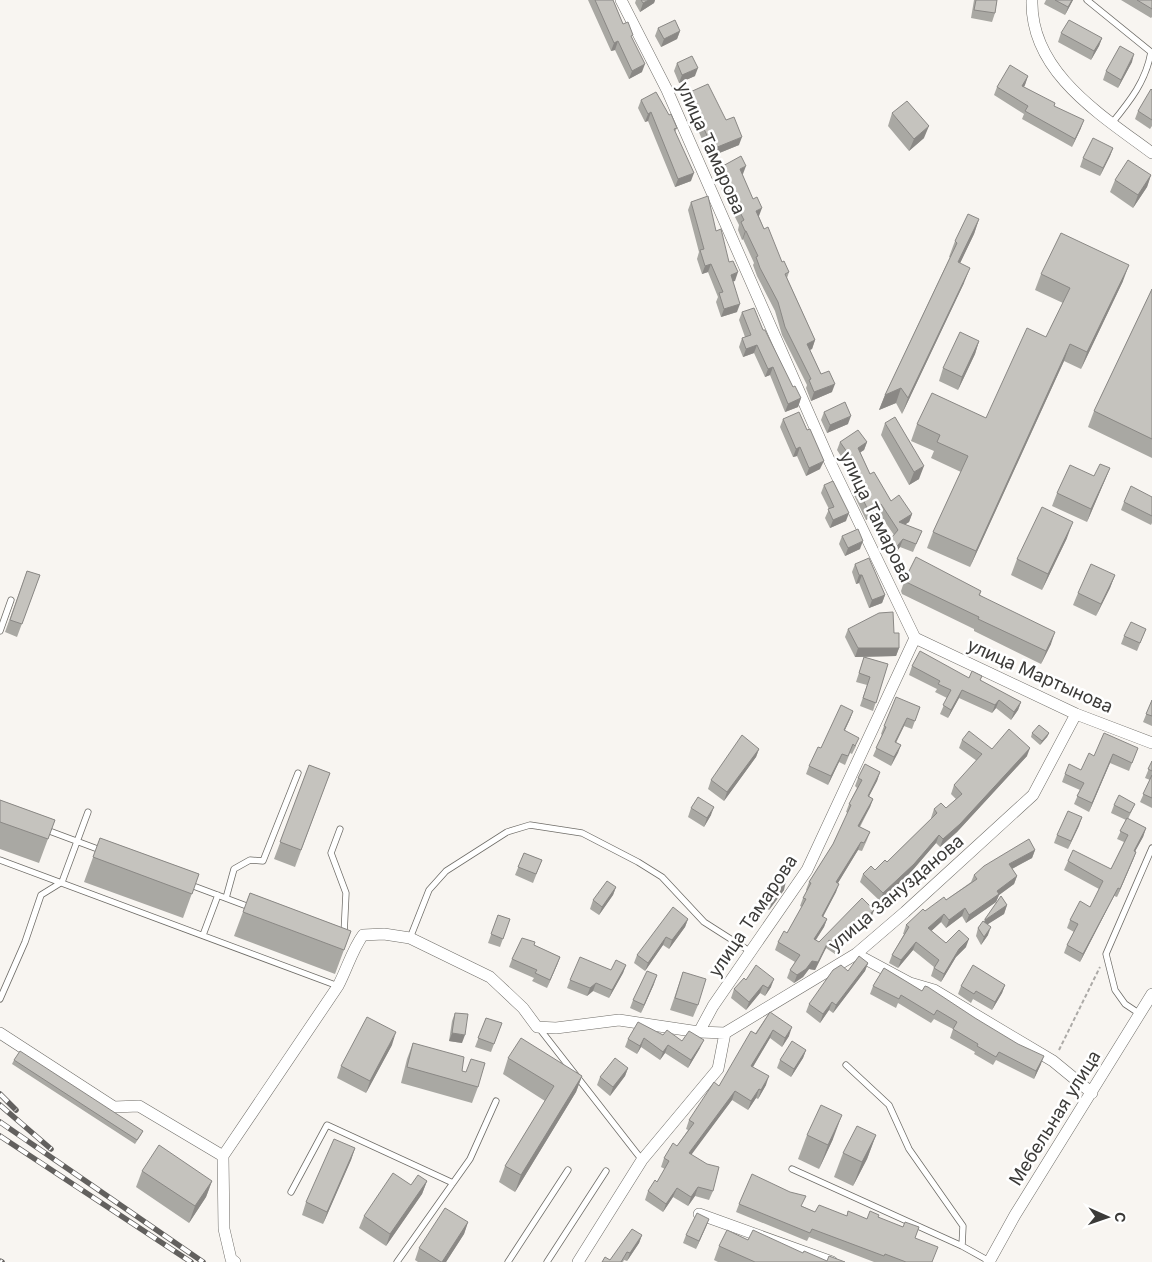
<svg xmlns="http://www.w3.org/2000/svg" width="1152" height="1262" viewBox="0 0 1152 1262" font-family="Inter,sans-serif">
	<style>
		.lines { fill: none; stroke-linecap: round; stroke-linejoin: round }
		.service-casing { stroke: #6f6d68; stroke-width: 7 }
		.minor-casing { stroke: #6f6d68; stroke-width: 12 }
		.path { stroke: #acaaa7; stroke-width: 2; stroke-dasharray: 4 2.5; stroke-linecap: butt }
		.service { stroke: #fff; stroke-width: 5.5 }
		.minor { stroke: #fff; stroke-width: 11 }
		.rail-casing { stroke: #62605e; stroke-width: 5.5 }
		.rail { stroke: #fff; stroke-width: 4; stroke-dasharray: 11; stroke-linecap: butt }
		.wall { fill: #a9a8a3 }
		.shaded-wall { fill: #8a8885 }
		.building { fill: #c5c3be; stroke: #8a8885 }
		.labels { text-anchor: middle; stroke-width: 5; stroke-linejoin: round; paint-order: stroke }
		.street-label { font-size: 18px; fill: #3b3a38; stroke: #fff }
	</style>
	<rect width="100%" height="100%" fill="#f8f5f1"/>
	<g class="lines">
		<g class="service-casing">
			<path id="service" d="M1087,0L1151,52C1146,81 1130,101 1112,123
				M0,631L11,600
				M44,829L103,851
				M340,829L331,853L346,893L344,934
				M0,860L338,986
				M188,884L252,908
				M226,898L234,869L250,860L263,861L298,773
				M203,935L218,895
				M410,938L429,890L446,871L507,832L530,825L582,833L638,862L662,877L704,922L751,952
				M0,999L25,942L41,895L62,882L88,812
				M1140,1014L1125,1004L1115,990L1106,954L1152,848
				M539,1028L642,1160
				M846,1065L889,1105L909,1149L963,1226L962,1246
				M792,1169L962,1246L989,1261
				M291,1192L327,1125L453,1183
				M397,1262L470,1159L496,1101
				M508,1262L568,1170
				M547,1262L606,1171"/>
		</g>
		<g class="minor-casing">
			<path id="minor" d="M621,0L667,90L830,462L915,638
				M1032,0C1030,72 1101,115 1152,153
				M915,638L1076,714L1152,743
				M856,954L910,983L934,990L1053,1061L1092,1093
				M699,1032L725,1033
				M0,1033L114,1107L139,1106L223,1156
				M699,1214L832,1262
				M235,1262L231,1259L224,1229L223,1156L338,986C347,969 352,950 363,935L384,934L410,938L490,977L523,1008L537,1027L556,1028L619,1020L699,1032L713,1006L807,870L915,638
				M578,1262L642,1160L718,1069L725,1033L856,954L905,912L1033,795L1076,714
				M989,1262L1015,1215L1152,994"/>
		</g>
		<path class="path" d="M1059,1050L1100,967"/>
		<use href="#service" class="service"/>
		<use href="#minor" class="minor"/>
		<g class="rail-casing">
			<path id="rail" d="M0,1094L16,1110
				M0,1105L51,1149
				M0,1122L203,1262
				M0,1136L191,1262
				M0,1261L2,1262"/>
		</g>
		<use href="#rail" class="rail"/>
	</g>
	<path class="wall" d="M588,0H613L623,24L632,38L642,72L629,79L615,50L611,51Z
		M636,0H655L654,3L640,12L635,3Z
		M974,0H997L995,13L992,22L971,18Z
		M1046,0H1073L1065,15L1044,4Z
		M1121,0H1152V17L1151,18Z
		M658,28L680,31L677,39L661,47L655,36Z
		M1061,33L1102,38L1099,46L1091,60L1058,42Z
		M1132,62L1118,88L1103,80L1106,71Z
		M677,63L695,76L679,83L674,71Z
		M1028,76L1024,87L1054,106L1081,128L1072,147L1022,119L1024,114L994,95L997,87Z
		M1152,90V126L1150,129L1135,119L1138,111Z
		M688,93L739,145L707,158L703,149L705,146L685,101Z
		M641,100L669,115L677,128L675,132L691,181L675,187L648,121L645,122L638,108Z
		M892,113L924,138L909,151L888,126Z
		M1113,148L1110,156L1100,176L1080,167L1083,158Z
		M721,167L743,174H742L764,229L782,262L789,272L787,278L815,340L812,349L810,350L821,374L832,392L811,401L806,388L807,385L782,335L775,311L757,276L753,265L754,263L743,239L742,240L738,230L739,225L721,189L723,185L718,175Z
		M1151,175L1147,187L1133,208L1110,192L1115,180Z
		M691,202L716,231L729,262L735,281H733L737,312L721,317L716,302L718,297L708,272L702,274L697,259L699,252L688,210Z
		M979,219L974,234L960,263L964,283L902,414L896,403L879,410L885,395L950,257H949L955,241Z
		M1041,274L1123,281L1081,369L1064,361L970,567L927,548L933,532L961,472L931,458L934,451L911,441L917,424L986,418L1046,337L1063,303L1035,290Z
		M1152,289V458L1088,427L1094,411Z
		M742,312L763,330L793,387L801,398L798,407L785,412L770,375L765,377L754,353L743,357L739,347L742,338L745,337L739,320Z
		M979,341L975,354L958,390L939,381L943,368Z
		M824,412L848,424L827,433L821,420Z
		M783,419L807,430L820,469L806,476L797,456L793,457L780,427Z
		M885,423L919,479L909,485L881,435Z
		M840,442H867L864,450L860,452L870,474L891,501L912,514L909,522L904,525L922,531L913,552L900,547L892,558L884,551L887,543L894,535L878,512L866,520L852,491L854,487L847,472L848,467L837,450Z
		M1110,468L1105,480L1087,522L1052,506L1057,493L1094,476Z
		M824,485L846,521L830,528L825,518L829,509L821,493Z
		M1152,497V523L1151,525L1121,510L1124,502Z
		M842,536L860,549L845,556L839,544Z
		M1067,538L1042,590L1011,575L1017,559Z
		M855,564L885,595L882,603L869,608L859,583L856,584L852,572Z
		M27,571L40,575L17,637L5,632Z
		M1115,575L1110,588L1096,616L1073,605L1078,593Z
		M905,579L981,591L980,595L1051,644L1041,664L974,631V629L902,594L901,591Z
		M848,629L894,633L899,648L896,656L855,657L845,637Z
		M1146,629L1137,651L1121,644L1124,636Z
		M864,657L888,664L873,711L860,706L867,685L856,682Z
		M912,666L969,678L982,676L980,680L1021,702L1018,710L1011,720L996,708L992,713L959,698L948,718L940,714L947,698L935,692L937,689L909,675Z
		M1152,700V726L1143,722Z
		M920,707L912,729L904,726L896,743L901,745L891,766L873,756L882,735L881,734L884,726Z
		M853,711L850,719L845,730L856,746L852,754L850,753L845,765L839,762L828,785L806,774L809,766L821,748Z
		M1032,733H1049L1047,737L1040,745L1031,737Z
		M962,740L992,749L1027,756L957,832L940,847L936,843L911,872L880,901L860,882L863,874L875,870L887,862L932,818H931L934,809L946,808L956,799L951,794L954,785L977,761L959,748Z
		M1138,748L1129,771L1110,763L1089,812L1074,804L1080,790L1062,782L1065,774L1081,770L1094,756Z
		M759,749L756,757L724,801L708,789L711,780Z
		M1152,761V808L1140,802L1150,780L1145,778Z
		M309,765L330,773L295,867L274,859Z
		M880,772L877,781L869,796L873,799L870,807L860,827L870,832L867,840L862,851L858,850L838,883L836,892L823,917L827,919L824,927L816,940L819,942L874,910L871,918L851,938L848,935L835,954L826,948L815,970L809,969L803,977L794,983L787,978L790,970L795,962L775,950L778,942L787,933L802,907L800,906L803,898L807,891L806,890L809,882L833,844L848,813L846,812L849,804L857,788L855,786L858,778Z
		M0,800L55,820L39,863L0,849Z
		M1135,804L1128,819L1146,828L1143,837L1135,851L1136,852L1133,860L1117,897L1114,896L1080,962L1064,953L1067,945L1074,932L1067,928L1070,920L1090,907L1099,889L1064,870L1068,861L1111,869L1124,842L1117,839L1126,820L1111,813L1114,805Z
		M691,808L711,815L704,827L688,817Z
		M1082,817L1068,849L1054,843L1057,835Z
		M100,838L199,874L183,918L84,882Z
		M1035,850L1032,858L1012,869L1017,876L1014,884L999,895L996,902L966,923L962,916L946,928L941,922L931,931L946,943L966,947L956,957L941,982L931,976L934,967L913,950L898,968L889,963L892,955L904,934H903L906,925L925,911L946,900L971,882L974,875Z
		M524,853L542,860L533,883L515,875Z
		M616,887L613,895L599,915L590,909L593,900Z
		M784,890L769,910L760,904L763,895Z
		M250,893L351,931L335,974L234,936Z
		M1007,905L1004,914L987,924L988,935L981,945L976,936L978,928L984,922L985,919Z
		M498,915L510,919L500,947L488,943Z
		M688,919L685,927L669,949L663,945L645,971L634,963L637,955Z
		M534,945L560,957L557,965L547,988L532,981L534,978L509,967L512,959Z
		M868,963L865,971L833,1013L829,1010L820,1023L806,1012L809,1004L848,971Z
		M626,965L623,973L609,998L593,991L587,996L567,988L570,980L611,970Z
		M884,968L1041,1064L1034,1079L996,1060L993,1065L974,1054L975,1052L950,1038L953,1029L934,1019L931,1023L898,1003L896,1008L870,994L873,986Z
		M683,972L698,1005L693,1017L670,1010Z
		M746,980L771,987L765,996L760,993L746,1010L731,998L734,989Z
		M654,984L641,1013L630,1008L633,1000Z
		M1005,985L1002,993L992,1010L973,999L971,1003L958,994L961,986Z
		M770,1012L789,1036L782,1047L770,1038L753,1067L766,1085L758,1099L756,1098L748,1110L732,1100L691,1154L713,1191L709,1200L695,1196L688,1206L673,1197L663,1212L645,1200L648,1191L657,1182L665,1169L661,1167L664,1158L677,1146L688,1130L686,1129L689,1120L719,1086Z
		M455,1013L462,1043L449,1041L452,1021Z
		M486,1018L502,1023L491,1052L475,1047Z
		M663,1035L682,1041L700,1048L688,1068L665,1053L660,1060L641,1047L637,1054L625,1047L628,1039Z
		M413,1043L462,1071L478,1087L472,1103L401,1083L407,1059Z
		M392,1045L366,1093L337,1078L341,1066Z
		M806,1050L803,1058L791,1077L777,1068L780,1060Z
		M508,1058L582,1076L576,1092L515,1192L499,1182L505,1166L545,1101L503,1074Z
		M14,1060L143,1131L141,1135L135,1144L12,1064Z
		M628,1068L625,1076L610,1096L597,1085L600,1077Z
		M807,1135L833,1139L819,1169L798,1159Z
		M876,1135L867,1159L853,1186L834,1177L843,1153Z
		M355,1148L351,1160L323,1224L302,1215L306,1202Z
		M142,1171L212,1181L206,1197L189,1223L136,1187Z
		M427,1181L422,1194L386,1246L359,1228L364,1216L411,1185Z
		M739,1204L802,1206L815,1212L847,1216L867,1219L878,1217L915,1238L932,1262H874L809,1237L807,1241L736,1212Z
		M709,1219L696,1249L683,1243L686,1235Z
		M468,1222L464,1234L446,1262H418L415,1260L419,1248Z
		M642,1235L639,1243L627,1261L624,1260L623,1262H602L610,1260Z
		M748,1240L803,1253L827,1261L845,1262H718L714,1260L719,1246Z"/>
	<path class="shaded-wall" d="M649,0H655L654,3L640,12L643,3Z
		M1072,0H1073L1065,15L1068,7Z
		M680,31L677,39L661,47L664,39Z
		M1102,38L1099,46L1091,60L1094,51Z
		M618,41L615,50L611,51L614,43Z
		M1134,54L1132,62L1118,88L1121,80Z
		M645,64L642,72L629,79L632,71Z
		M698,68L695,76L679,83L682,75Z
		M1028,76L1025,85L1019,94L1022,86Z
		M651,112L648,121L645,122L648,114Z
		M1084,120L1081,128L1072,147L1075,139Z
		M929,126L924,138L909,151L914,139Z
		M742,137L739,145L707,158L710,150Z
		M1113,148L1110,156L1100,176L1103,168Z
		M746,166L743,174L737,177L740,169Z
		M694,173L691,181L675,187L678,179Z
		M1151,175L1147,187L1133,208L1138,195Z
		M762,208L759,216L753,219L756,211Z
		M979,219L974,234L953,278L958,262Z
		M745,231H746L743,239L742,240Z
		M711,264L708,272L702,274L705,266Z
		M1129,265L1123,281L1081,369L1087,352Z
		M970,268L964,283L902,414L908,398Z
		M738,272L735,281L728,283L731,275Z
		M740,304L737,312L721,317L724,309Z
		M815,340L812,349L804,352L807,344Z
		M979,341L975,354L958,390L962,377Z
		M1070,344L1064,361L970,567L976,551Z
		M757,345L754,353L743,357L746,349Z
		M773,367L770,375L765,377L768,369Z
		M835,384L832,392L811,401L814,392Z
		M901,388L896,403L879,410L885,395Z
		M801,398L798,407L785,412L788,404Z
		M851,416L848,424L827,433L830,425Z
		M867,442L864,450L855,456L858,448Z
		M800,447L797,456L793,457L796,449Z
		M824,461L820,469L806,476L809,468Z
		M924,466L919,479L909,485L914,472Z
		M1110,468L1105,480L1087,522L1091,509Z
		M881,504L878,512L866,520L869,512Z
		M849,513L846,521L830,528L833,520Z
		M912,514L909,522L898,529L899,522Z
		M1073,522L1067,538L1042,590L1048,574Z
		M903,539L900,547L892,558L894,550Z
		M863,541L860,549L845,556L848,548Z
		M859,575H862L859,583L856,584Z
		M1115,575L1110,588L1096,616L1101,604Z
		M885,595L882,603L869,608L872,600Z
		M1055,632L1051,644L1041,664L1046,651Z
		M858,648H899L896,656L855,657Z
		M962,690L959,698L948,718L951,710Z
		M999,700L996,708L992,713L995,705Z
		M1021,702L1018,710L1011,720L1014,712Z
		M853,711L850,719L841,738L844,730Z
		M907,718L904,726L892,750L895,742Z
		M1049,733L1047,737L1040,745L1042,741Z
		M901,745L898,753L891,766L894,757Z
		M1030,748L1027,756L957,832L940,847L943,839Z
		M759,749L756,757L724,801L727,792Z
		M842,754L839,762L828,785L831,776Z
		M1113,754L1110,763L1089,812L1092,803Z
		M880,772L877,781L865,804L868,796Z
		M873,799L870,807L855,834L858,826Z
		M714,807L711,815L704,827L707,818Z
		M1082,817L1079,826L1068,849L1071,841Z
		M1146,828L1143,837L1131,859L1134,851Z
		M939,835L936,843L911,872L880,901L883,893Z
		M861,842L858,850L833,891L836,882Z
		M1035,850L1032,858L1006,872L1009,864Z
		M1136,852L1133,860L1117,897L1120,889Z
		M1017,876L1014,884L999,895L996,902L966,923L969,915L997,891Z
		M786,881L784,890L769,910L772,902Z
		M839,884L836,892L819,924L822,916Z
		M616,887L613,895L599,915L602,907Z
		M1118,888L1114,896L1080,962L1083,954Z
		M1007,905L1004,914L982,928L985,920Z
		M965,908L962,916L946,928L949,920Z
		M874,910L871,918L851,938L854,929Z
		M944,914L941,922L925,937L928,928Z
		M688,919L685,927L669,949L672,940Z
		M827,919L824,927L811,947L814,939Z
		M851,926L848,935L835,954L838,946Z
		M991,927L988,935L981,945L984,937Z
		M666,937L663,945L645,971L648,963Z
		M969,939L966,947L956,957L941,982L944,974L959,949Z
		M829,940L826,948L815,970L809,969L803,977L794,983L797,975Z
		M916,942L913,950L898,968L901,960Z
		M560,957L557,965L547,988L550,980Z
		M868,963L865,971L833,1013L836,1005Z
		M626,965L623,973L609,998L612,990Z
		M657,975L654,984L641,1013L644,1005Z
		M774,979L771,987L765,996L768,988Z
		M596,983L593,991L587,996L590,988Z
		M763,985L760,993L746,1010L749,1002Z
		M1005,985L1002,993L992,1010L995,1002Z
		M832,1002L829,1010L820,1023L823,1014Z
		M792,1027L789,1036L782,1047L785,1038Z
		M773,1030L770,1038L748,1075L751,1066Z
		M396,1032L392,1045L366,1093L370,1081Z
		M452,1033L465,1035L462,1043L449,1041Z
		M644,1038L641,1047L637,1054L640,1046Z
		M704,1040L700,1048L688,1068L691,1060Z
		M668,1045L665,1053L660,1060L663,1052Z
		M806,1050L803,1058L791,1077L794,1069Z
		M1044,1056L1041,1064L1034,1079L1036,1071Z
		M628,1068L625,1076L610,1096L613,1087Z
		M582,1076L576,1092L515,1192L521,1175Z
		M769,1076L766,1085L758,1099L761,1090Z
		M759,1089L756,1098L748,1110L751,1101Z
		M735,1091L732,1100L686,1162L689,1153Z
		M842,1115L833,1139L819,1169L828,1145Z
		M876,1135L867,1159L853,1186L862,1162Z
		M355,1148L351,1160L323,1224L327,1212Z
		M212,1181L206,1197L189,1223L195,1206Z
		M427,1181L422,1194L386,1246L390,1234Z
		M698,1187L695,1196L688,1206L691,1197Z
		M677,1188L673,1197L663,1212L666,1204Z
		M709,1219L706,1227L696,1249L699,1241Z
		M468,1222L464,1234L446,1262H442Z
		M642,1235L639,1243L627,1261L630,1253Z"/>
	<path class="building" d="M595,0H613L623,24L628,22L633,35L631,36L645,64L632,71L618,41L614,43Z
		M641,0H649L643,3Z
		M976,0H997L995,13L974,10Z
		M1055,0H1072L1068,7Z
		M1137,0H1152V9Z
		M675,20L680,31L664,39L658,28Z
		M1069,20L1102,38L1094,51L1061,33Z
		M1120,46L1134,54L1121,80L1106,71Z
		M692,56L698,68L682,75L677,63Z
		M1010,65L1028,76L1022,86L1055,103L1054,106L1084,120L1075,139L1025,111L1028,106L997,87Z
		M708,84L726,120L734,117L742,137L710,150L706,141L709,140L688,93Z
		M1151,89L1152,90V120L1138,111Z
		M656,92L669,115L671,114L677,128L674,129L694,173L678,179L651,112L648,114L641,100Z
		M907,101L929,126L914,139L892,113Z
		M1093,138L1113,148L1103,168L1083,158Z
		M741,156L746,166L740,169L753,199L757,197L762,208L756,211L764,229L768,227L782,262L784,261L789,272L785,274L815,340L807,344L821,374L829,371L835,384L814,392L809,380L811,379L785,327L778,302L760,268L756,257L758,256L746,231H745L741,222L744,220L724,181L727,180L721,167Z
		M1128,160L1151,175L1138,195L1115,180Z
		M708,196L716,231L721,229L729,262L733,261L738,272L731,275L740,304L724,309L719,293L723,292L711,264L705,266L700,250L704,249L691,202Z
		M968,214L979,219L958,262L970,268L908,398L901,388L885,395L957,243L955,241Z
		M1061,233L1129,265L1087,352L1070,344L976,551L933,532L968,456L937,442L940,435L917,424L932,393L986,418L1027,328L1046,337L1070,288L1041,274Z
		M1152,289V439L1094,411Z
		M754,308L763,330H765L793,387L795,386L801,398L788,404L773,367L768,369L757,345L746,349L742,338L751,335L742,312Z
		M960,332L979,341L962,377L943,368Z
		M845,402L851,416L830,425L824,412Z
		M799,412L807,430L810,429L824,461L809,468L800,447L796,449L783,419Z
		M895,417L924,466L914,472L885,423Z
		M858,430L867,442L858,448L870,474L874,472L891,501L899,495L912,514L899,522L922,531L916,544L903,539L894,550L887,543L898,530L881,504L869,512L855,483L858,481L850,464L854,462L840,442Z
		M1100,464L1110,468L1091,509L1057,493L1070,465L1094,476Z
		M833,481L849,513L833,520L828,509L834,507L824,485Z
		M1131,486L1152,497V516L1124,502Z
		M1042,507L1073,522L1048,574L1017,559Z
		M858,529L863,541L848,548L842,536Z
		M916,557L981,591L979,595L1055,632L1046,651L978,619L979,617L906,582L905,579Z
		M869,558L885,595L872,600L862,575H859L855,564Z
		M1091,564L1115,575L1101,604L1078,593Z
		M27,571L40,575L22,624L10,620Z
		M893,612L894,633H899V648H858L848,629L879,613Z
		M1131,622L1146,629L1140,643L1124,636Z
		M920,651L969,678L972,671L982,676L980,680L1021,702L1014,712L999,700L995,705L962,690L951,710L943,705L951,690L938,684L940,681L912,666Z
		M864,657L888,664L876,703L863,698L870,677L859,673Z
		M896,697L920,707L915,721L907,718L895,742L901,745L894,757L876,748L886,727L884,726Z
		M1152,700V716L1146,714Z
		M841,705L853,711L844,730L859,738L855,746L853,744L848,756L842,754L831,776L809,766L818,747L821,748Z
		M1039,725L1049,733L1042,741L1032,733Z
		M1009,729L1030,748L960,824L943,839L939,835L914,864L883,893L863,874L871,866L875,870L885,860L887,862L937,813L934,809L941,803L946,808L962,794L954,785L982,754L962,740L969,731L992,749Z
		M1104,733L1138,748L1132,763L1113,754L1092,803L1077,796L1084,783L1065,774L1069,764L1081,770L1089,753L1094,756Z
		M742,735L759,749L727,792L711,780Z
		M1152,761V771L1148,769Z
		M865,764L880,772L868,796L873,799L858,826L870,832L864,843L861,842L836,882L839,884L822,916L827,919L814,939L819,942L862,898L874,910L854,929L851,926L838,946L829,940L818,962L812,961L806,969L797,975L790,970L800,955L778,942L784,931L787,933L806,899L803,898L811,883L809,882L833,844L851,805L849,804L862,780L858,778Z
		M309,765L330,773L301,850L280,842Z
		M1152,775V798L1143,794Z
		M1119,795L1135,804L1130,813L1114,805Z
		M698,797L714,807L707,818L691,808Z
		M0,800L55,820L48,839L0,822Z
		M1068,811L1082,817L1071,841L1057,835Z
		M1127,818L1146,828L1134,851L1136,852L1120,889L1118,888L1083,954L1067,945L1078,924L1070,920L1080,901L1090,907L1103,881L1068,861L1073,850L1111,869L1128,835L1120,831Z
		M100,838L199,874L192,894L93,857Z
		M1029,839L1035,850L1009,864L1017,876L997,891L999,894L969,915L965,908L949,920L944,914L928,928L946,943L959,930L969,939L959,949L944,974L934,968L939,960L916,942L901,960L892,955L909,927L906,925L923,909L925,911L944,897L946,900L977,879L974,875L984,866Z
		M524,853L542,860L536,874L518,867Z
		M778,875L786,881L772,902L763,895Z
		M607,881L616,887L602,907L593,900Z
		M250,893L351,931L344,950L243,912Z
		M1001,896L1007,905L985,920V919Z
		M673,907L688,919L672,940L666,937L648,963L637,955Z
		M498,915L510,919L503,939L491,934Z
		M983,921L991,927L984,937L978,928Z
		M522,938L535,942L534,945L560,957L550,980L535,973L537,970L512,959Z
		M859,956L868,963L836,1005L832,1002L823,1014L809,1004L833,970L841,965L848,971Z
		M580,957L611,970L616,960L626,965L612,990L596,983L590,988L570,980Z
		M756,965L774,979L768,988L763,985L749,1002L734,989L744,978L746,980Z
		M973,965L1005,985L995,1002L976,991L974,994L961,986Z
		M884,968L922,991L925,986L928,987L975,1018L1018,1044L1044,1056L1036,1071L999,1052L996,1057L977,1046L978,1044L953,1029L957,1022L937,1010L934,1015L901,995L899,999L873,986Z
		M647,971L657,975L644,1005L633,1000Z
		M683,972L706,979L698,1005L675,998Z
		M770,1012L792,1027L785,1038L773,1030L751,1066L769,1076L761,1090L759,1089L751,1101L735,1091L689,1153L707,1164L719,1167L713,1191L698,1187L691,1197L677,1188L666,1204L648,1191L655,1180L657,1182L669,1161L664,1158L673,1143L677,1146L694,1123L689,1120L714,1082L719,1086L751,1031L756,1034Z
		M455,1013L468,1014L465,1035L452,1033Z
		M367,1017L396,1032L370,1081L341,1066Z
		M486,1018L502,1023L494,1044L478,1038Z
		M638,1022L663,1035L667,1030L682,1041L689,1031L704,1040L691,1060L668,1045L663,1052L644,1038L640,1046L628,1039Z
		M521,1038L582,1076L521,1175L505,1166L554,1086L508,1058Z
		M792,1041L806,1050L794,1069L780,1060Z
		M413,1043L464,1057L462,1071L466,1072L471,1059L485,1063L478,1087L407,1067Z
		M20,1051L143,1131L137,1140L14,1060Z
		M615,1058L628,1068L613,1087L600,1077Z
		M821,1105L842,1115L828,1145L807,1135Z
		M857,1126L876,1135L862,1162L843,1153Z
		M334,1139L355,1148L327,1212L306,1202Z
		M159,1145L212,1181L195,1206L142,1171Z
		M393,1173L411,1185L418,1175L427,1181L390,1234L364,1216Z
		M752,1174L790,1192L806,1196L801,1206L815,1212L819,1205L847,1216L848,1211L867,1219L870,1211L879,1215L878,1217L903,1227L905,1222L919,1227L915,1238L938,1247L932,1262H906L885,1254L884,1256L812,1229L810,1233L739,1204Z
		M445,1208L468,1222L442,1262H441L419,1248Z
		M697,1213L709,1219L699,1241L686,1235Z
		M632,1229L642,1235L630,1253L627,1252L621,1262H602L605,1257L610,1260Z
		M727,1230L748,1240L753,1230L803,1253L804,1251L827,1261L829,1256L845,1262H755L719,1246Z"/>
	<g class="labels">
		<g class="street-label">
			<text transform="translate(711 148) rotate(66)" y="6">улица Тамарова</text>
			<text transform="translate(876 517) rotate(64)" y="6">улица Тамарова</text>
			<text transform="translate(1040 676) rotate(24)" y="6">улица Мартынова</text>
			<text transform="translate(896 893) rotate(-40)" y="6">улица Занузданова</text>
			<text transform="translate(753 916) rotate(-56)" y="6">улица Тамарова</text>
			<text transform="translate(1055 1118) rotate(-58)" y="6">Мебельная улица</text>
		</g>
	</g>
	<g transform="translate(1107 1217) rotate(92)" stroke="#ffffff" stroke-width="4" paint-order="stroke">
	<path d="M0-4L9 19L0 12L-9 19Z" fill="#3b3a38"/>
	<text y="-8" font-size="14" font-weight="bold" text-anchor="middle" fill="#3b3a38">С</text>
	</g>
</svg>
